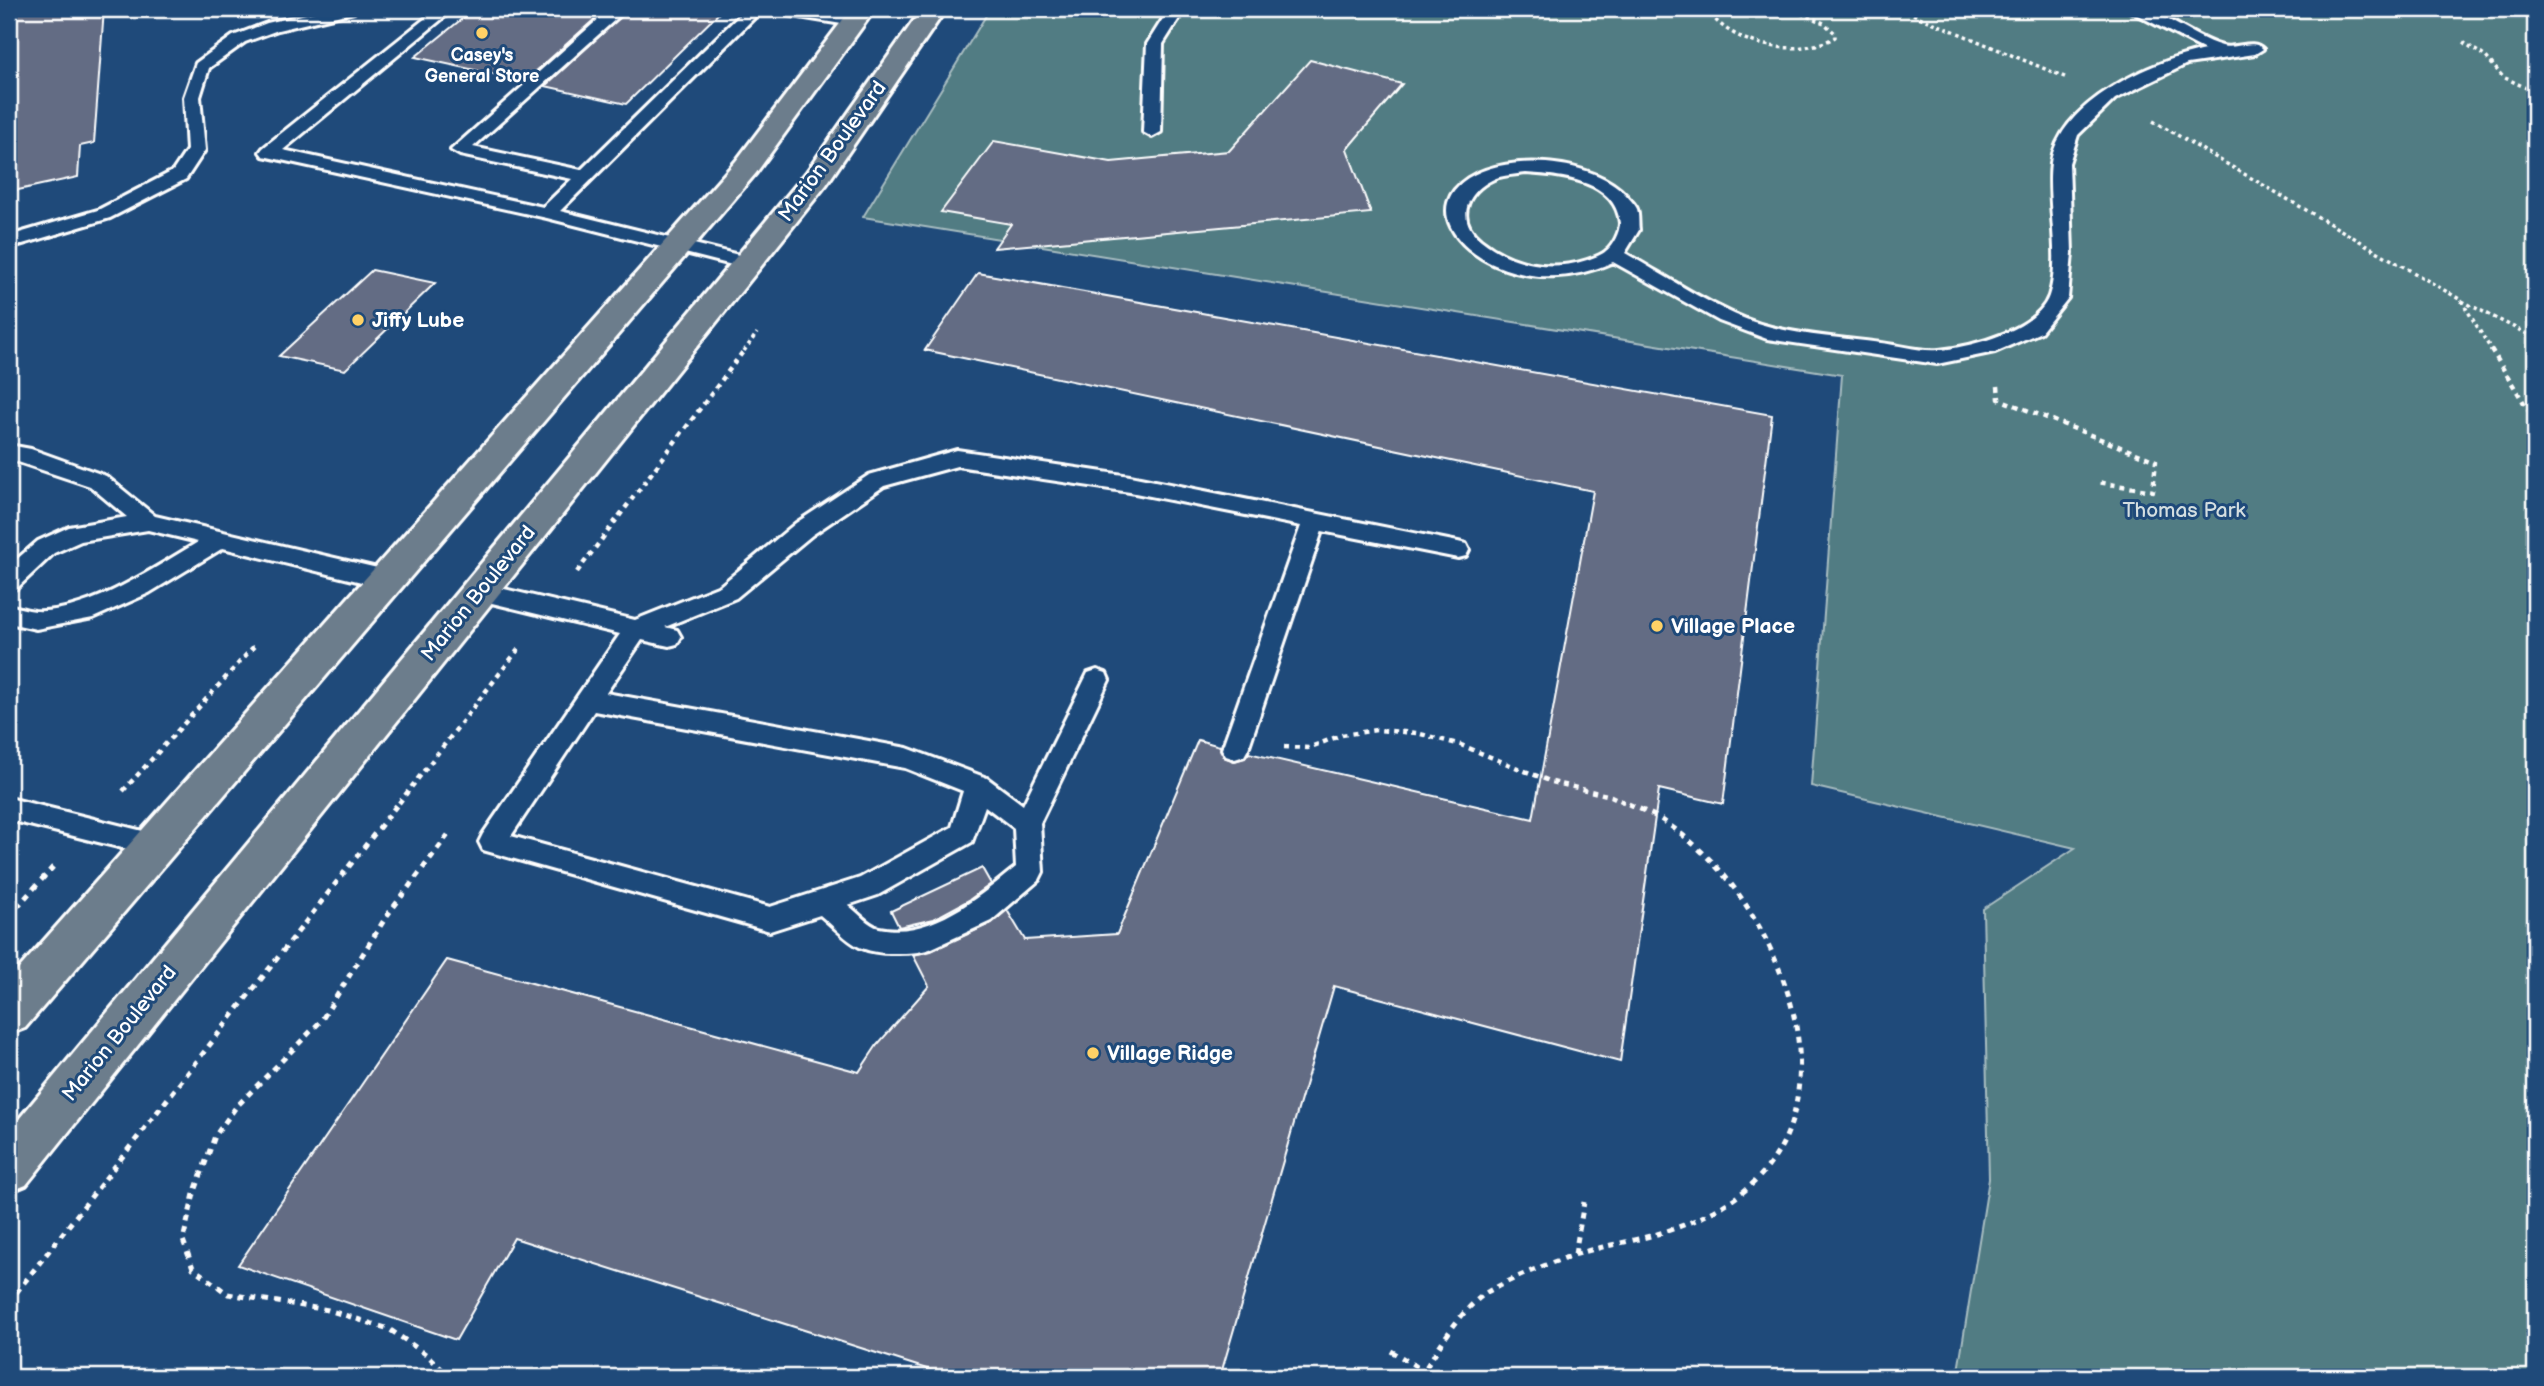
<svg xmlns="http://www.w3.org/2000/svg" width="2544" height="1386" viewBox="0 0 2544 1386" font-family="'Balsamiq Sans',sans-serif">
	<style>
		.green { fill: #517b83; stroke: #a8bdc1; stroke-width: 2 }
		.building { fill: #636c84; stroke: #fff; stroke-width: 2 }
		.lines { fill: none; stroke-linecap: round; stroke-linejoin: round }
		.service-casing { stroke: #fff; stroke-width: 6 }
		.primary-casing { stroke: #fff; stroke-width: 6 }
		.path-far2 { stroke: #fff; stroke-width: 3.5; stroke-dasharray: 3.5 3.5; stroke-linecap: butt }
		.path-far1 { stroke: #fff; stroke-width: 4.5; stroke-dasharray: 5 5; stroke-linecap: butt }
		.path { stroke: #fff; stroke-width: 5; stroke-dasharray: 6 6; stroke-linecap: butt }
		.service { fill: #1f4a7a; fill-rule: evenodd }
		.primary { fill: #6c7d8c; fill-rule: evenodd }
		.poi-dot { fill: #ffd166; stroke: #1f4a7a; stroke-width: 2.5 }
		.labels { text-anchor: middle; stroke-width: 6; stroke-linejoin: round; paint-order: stroke }
		.far-poi-label { font-size: 18px; font-weight: bold; fill: #fff; stroke: #1f4a7a }
		.street-label { font-size: 21px; fill: #fff; stroke: #1f4a7a }
		.poi-label { font-size: 21px; font-weight: bold; fill: #fff; stroke: #1f4a7a; text-anchor: start }
		.park-label { font-size: 21px; fill: #d4dee0; stroke: #1f4a7a }
	</style>
	<rect width="100%" height="100%" fill="#1f4a7a"/>
	<filter id="ink" filterUnits="userSpaceOnUse"><feTurbulence type="fractalNoise" baseFrequency=".0143" numOctaves="2"/><feDisplacementMap in="SourceGraphic" scale="14" xChannelSelector="R" yChannelSelector="G"/><feConvolveMatrix kernelMatrix="1 2 1 2 8 2 1 2 1" color-interpolation-filters="sRGB"/></filter>
	<g filter="url(#ink)">
		<path class="green" d="M990,9H2535V1377H1957L1989,1179L1983,909L2075,848L1811,786L1842,375L863,217Z"/>
		<path class="building" d="M9,9H104L94,143L80,146L78,177L9,192Z
			M474,9H606L525,81L415,57Z
			M629,9H723L626,104L545,86Z
			M1310,60L1402,84L1347,149L1371,213L994,248L1011,224L941,212L994,141L1111,162L1229,151Z
			M372,270L435,283L345,370L279,356Z
			M978,273L1772,415L1723,804L1659,789L1620,1062L1334,986L1220,1377H952L514,1238L456,1340L238,1265L447,960L859,1072L877,1045L929,986L913,955L931,951L992,923L1007,910L1025,940L1117,934L1198,740L1220,746L1224,757L1234,761L1245,758L1249,753L1533,819L1593,491L925,350Z
			M982,868L991,884L969,900L934,919L899,927L891,911Z"/>
		<g class="lines">
			<g class="service-casing">
				<path id="service" d="M328,9H356L354,12L278,30L245,42L209,68L200,97L205,150L186,179L110,218L9,248V236L98,210L173,171L187,150L184,97L196,63L233,36L267,23Z
					M437,9H454L283,150L543,207L572,179L460,155L451,150L610,9H627L473,147L581,170L746,9H763L560,211L755,259L757,263L755,267L748,269L547,218L263,156L260,152L263,148Z
					M773,9C793,8 848,8 862,21L854,26L781,14Z
					M1169,9H1185L1163,44L1161,132L1152,137L1143,132L1147,44Z
					M2126,9C2162,7 2188,36 2222,46C2235,50 2253,38 2263,49L2255,54L2187,64L2115,99L2078,135L2069,163L2072,253L2068,298L2041,332L1995,352L1937,364L1767,339L1719,321L1613,262C1575,279 1534,282 1495,265C1459,250 1423,208 1468,178C1509,152 1595,159 1627,196C1630,200 1635,204 1637,209C1639,215 1638,224 1639,230L1625,253C1668,277 1724,316 1771,327C1806,336 1845,338 1881,343C1899,345 1921,352 1939,350C1971,347 2037,330 2049,296C2062,257 2046,202 2051,163C2060,102 2151,61 2205,50ZM1526,173C1560,175 1616,180 1620,223C1620,232 1613,246 1606,251C1602,255 1593,258 1587,260C1550,272 1511,264 1481,240C1452,217 1470,187 1499,177C1507,175 1517,174 1526,173Z
					M9,445L31,449L106,476L155,516L386,570L394,573L398,579L394,585L386,588L223,548L149,593L93,618L36,629L9,623V605C17,607 27,610 35,611C87,614 154,568 198,542L148,530L81,541L54,553L17,588L9,591V566L38,541L69,527L127,517L90,486L9,459Z
					M957,450L1130,476L1458,542L1466,544L1469,550L1466,556L1458,558L1322,531L1248,749L1244,756L1235,759L1226,756L1222,749L1301,526L1130,492L957,466L884,486L812,535L736,598L665,627L677,630L681,637L677,644L669,646L642,640L606,693L907,748L987,778L1023,805L1088,673L1097,670L1106,673L1109,680L1040,823L1043,872L1039,880L991,921L930,949C919,953 908,953 897,953C855,954 850,940 820,915L770,931L483,850L479,842L483,834L620,634L471,598L467,592L471,586L479,583L635,620L720,586L796,523L869,475ZM594,711L905,768L963,791L952,827L860,878L770,907L511,836ZM985,806L1014,828L1016,867C979,897 931,939 879,928C869,926 857,912 848,905L878,895L972,842Z
					M9,798L155,834L164,837L168,845L164,853L155,856L9,820Z"/>
			</g>
			<g class="primary-casing">
				<path id="primary" d="M851,9H875L756,173L25,1028L9,1034V980L736,161Z
					M922,9H946L826,185L26,1185L9,1192V1131L806,173Z"/>
			</g>
			<path class="path-far2" d="M1715,9L1711,15C1737,47 1800,58 1835,37V33L1824,23L1789,9
				M1900,9L2067,78
				M2463,42L2486,57L2503,77L2535,92
				M2153,121L2461,300L2492,351
				M2462,301L2535,338
				M744,351L757,333"/>
			<path class="path-far1" d="M2491,349L2535,421
				M1998,386L1999,399L2156,461L2153,491L2097,482
				M577,572L745,349
				M1284,747L1308,748L1342,735L1376,730L1417,733L1461,745L1552,782L1611,796L1626,803
				M123,791L256,644
				M399,803L521,646"/>
			<path class="path" d="M448,835L386,917L321,1021L236,1107L215,1136L194,1194L183,1240L193,1268L228,1294L328,1310L389,1329L427,1355L450,1377
				M9,916L53,867
				M1575,1254L1584,1202
				M9,1302L400,801
				M1391,1351L1424,1371
				M1420,1377C1438,1349 1460,1309 1489,1291C1509,1280 1555,1260 1577,1254C1605,1245 1636,1241 1664,1232C1729,1211 1783,1174 1796,1104C1804,1061 1798,1020 1783,979C1759,915 1722,861 1665,822C1652,813 1636,808 1622,801"/>
			<use href="#service" class="service"/>
			<use href="#primary" class="primary"/>
		</g>
	</g>
	<g class="poi-dot">
		<circle cx="482" cy="33" r="7"/>
		<circle cx="358" cy="320" r="7"/>
		<circle cx="1657" cy="626" r="7"/>
		<circle cx="1093" cy="1053" r="7"/>
	</g>
	<g class="labels">
		<g class="far-poi-label">
			<text x="482" y="61">Casey's<tspan x="482" dy="21">General Store</tspan></text>
		</g>
		<g class="street-label">
			<text transform="translate(832 151) rotate(-54)" y="7">Marion Boulevard</text>
			<text transform="translate(478 593) rotate(-51)" y="7">Marion Boulevard</text>
			<text transform="translate(119 1033) rotate(-51)" y="7">Marion Boulevard</text>
		</g>
		<g class="poi-label">
			<text x="372" y="327">Jiffy Lube</text>
			<text x="1671" y="633">Village Place</text>
			<text x="1107" y="1060">Village Ridge</text>
		</g>
		<g class="park-label">
			<text x="2184" y="517">Thomas Park</text>
		</g>
	</g>
	<rect width="2544" height="1386" fill="none" stroke="#1f4a7a" stroke-width="35"/>
	<rect x="18" y="18" width="2509" height="1351" fill="none" stroke="#fff" stroke-width="2.5" filter="url(#ink)"/>
</svg>
